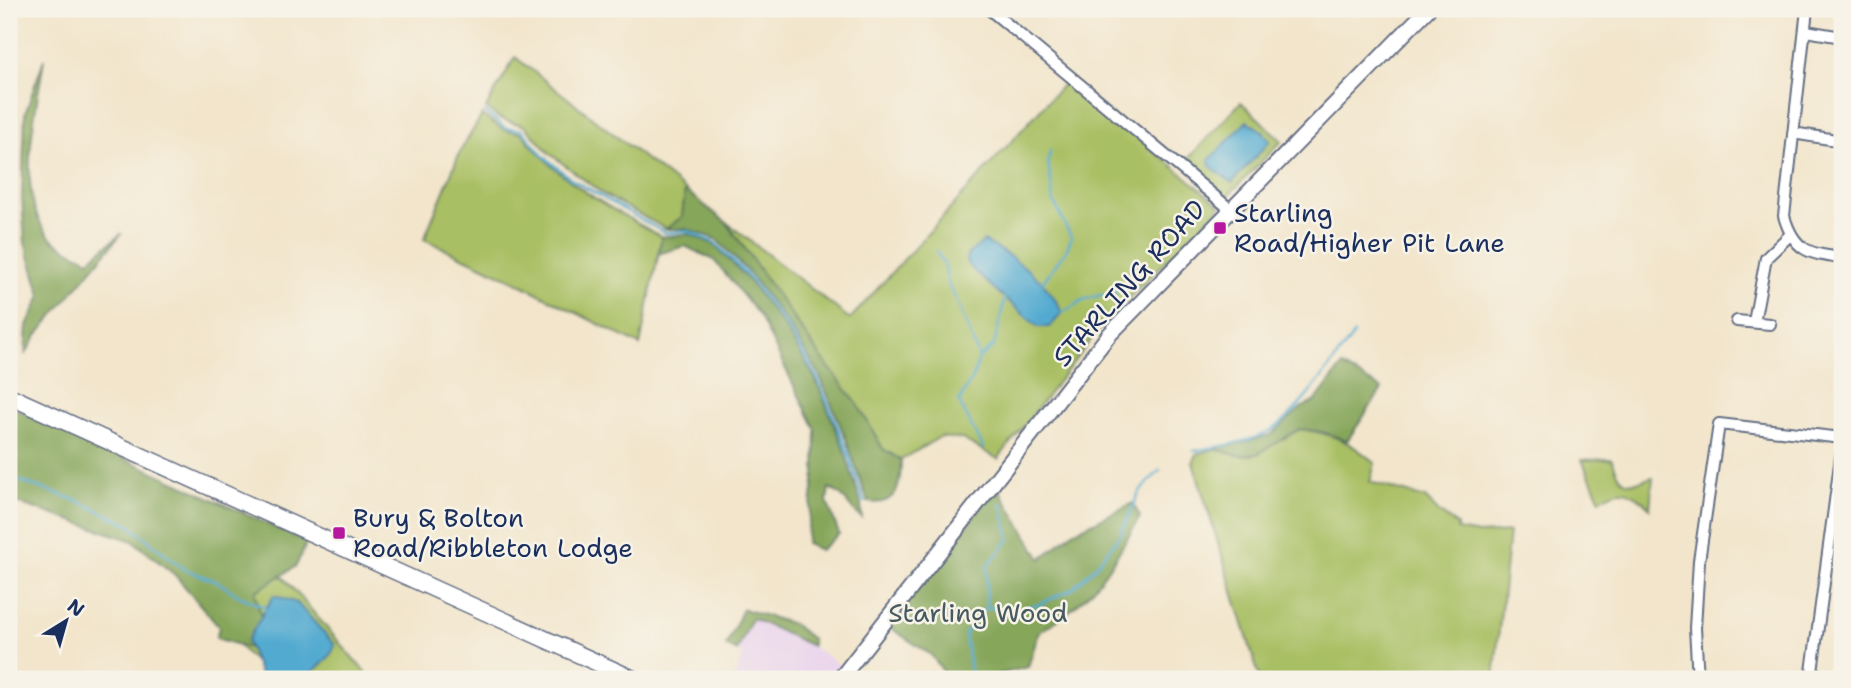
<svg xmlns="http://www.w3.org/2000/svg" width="1851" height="688" viewBox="0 0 1851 688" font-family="'Shantell Sans',sans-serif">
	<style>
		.built { fill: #e9d2ed }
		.green { fill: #a9bf64; stroke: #627761; stroke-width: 2 }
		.forest { fill: #86a65a; stroke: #506a5c; stroke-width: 2 }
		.water { fill: #53aad0; stroke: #376c97; stroke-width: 2 }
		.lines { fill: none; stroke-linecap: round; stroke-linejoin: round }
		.stream { stroke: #53aad0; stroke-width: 2.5 }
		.minor-casing { stroke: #666f84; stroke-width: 14 }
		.major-casing { stroke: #666f84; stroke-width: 18 }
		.highway-casing { stroke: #666f84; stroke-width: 19 }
		.minor { stroke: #fff; stroke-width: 10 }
		.major { stroke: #fff; stroke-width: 14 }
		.highway { stroke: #fff; stroke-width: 16 }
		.poi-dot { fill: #b5179e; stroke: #f7f3e8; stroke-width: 2.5 }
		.labels { text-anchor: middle; stroke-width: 5; stroke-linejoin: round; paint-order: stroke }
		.poi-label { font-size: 26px; fill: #1b2f5e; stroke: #f7f3e8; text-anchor: start }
		.street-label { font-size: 26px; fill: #1b2f5e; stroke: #f7f3e8 }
		.park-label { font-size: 26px; fill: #465a60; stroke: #f7f3e8 }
	</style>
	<rect width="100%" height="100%" fill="#f7f3e8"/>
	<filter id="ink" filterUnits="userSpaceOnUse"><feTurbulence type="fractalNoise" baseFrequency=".0143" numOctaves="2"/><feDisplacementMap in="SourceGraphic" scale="14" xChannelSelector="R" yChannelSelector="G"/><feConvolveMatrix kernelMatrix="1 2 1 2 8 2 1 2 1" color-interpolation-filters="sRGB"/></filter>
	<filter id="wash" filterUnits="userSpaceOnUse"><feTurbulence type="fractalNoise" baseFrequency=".00686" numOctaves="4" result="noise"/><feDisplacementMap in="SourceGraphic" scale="28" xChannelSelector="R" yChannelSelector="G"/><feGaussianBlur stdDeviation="1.57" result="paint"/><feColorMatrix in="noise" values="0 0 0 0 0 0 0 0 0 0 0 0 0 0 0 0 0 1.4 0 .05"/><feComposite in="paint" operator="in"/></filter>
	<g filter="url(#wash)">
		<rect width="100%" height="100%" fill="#f2e5cb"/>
		<path class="built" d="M752,618L812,646L841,666L831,679H733L744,654L737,651Z"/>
		<path class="green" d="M515,57L685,190L682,217L666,229L603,194L549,153L525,126L499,118L486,108Z
			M1068,79L1221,206L1105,322L998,459L962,439L940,437L901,460L883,449L858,405L821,357L726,222L850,319Z
			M1241,102L1282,141L1227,197L1185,162Z
			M482,115L504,130L522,133C558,181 609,208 662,237L640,345L514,281L424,239L460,152Z
			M1300,429C1334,434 1348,440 1375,463L1370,482L1425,498L1440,513L1457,525V530L1479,534L1509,532L1494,679H1260L1193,462L1197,454L1214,449L1241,456L1257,454Z
			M1612,459C1622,487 1626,486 1653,477L1650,508C1633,491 1620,484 1600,500L1582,460Z
			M281,575L371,679H264L256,663L237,644L256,649L263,624L254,592Z"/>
		<path class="forest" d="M44,59C37,108 12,198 51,238C60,247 77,254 89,260L122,233L37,335L25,355L27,325L41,296L25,243L22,197L25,114Z
			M685,190L726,222L821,357L858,405L883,449L901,460C901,484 898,507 868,502L846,439L819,374L789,326L748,272L716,239L687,229H666L682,217Z
			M689,234L714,244L745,276L786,329L815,378L843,446L861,504L862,518C847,507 846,495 829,488L827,501L839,534L820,550L806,544L815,474L816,430L759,315L714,260L685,246L658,254L662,237Z
			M1342,366L1382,389L1347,441L1323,432L1300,429L1257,454L1241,456L1214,449L1271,435L1301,408L1315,401Z
			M9,406L307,542L296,566L255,592L263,624L256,650L216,638L219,627L175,575L133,541L9,500Z
			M997,486L1041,559L1073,532L1133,503L1140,517C1108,571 1094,599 1039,632L1028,667L981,679H949L931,655L889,627Z
			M743,609L793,624L812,639V646L752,618L737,651L726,646Z"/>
		<path class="water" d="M1247,121L1262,131L1270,141L1232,183L1210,166L1209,160Z
			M984,241C1014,257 1049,280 1062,313L1050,327H1038L975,272L966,262L967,255Z
			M274,595L297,603L335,645C331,659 312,674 299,678C289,682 275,679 265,679L261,677L247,641Z"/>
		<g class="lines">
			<path class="stream" d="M485,112L505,128L522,130L542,155L571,179L665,233L688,231L715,243L746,274L788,328L817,377L847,450L864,502
				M936,251L945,266L949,287L957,301L979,357L974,374L959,402L984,449
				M1042,283L1067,249L1071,237L1053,200L1048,161L1050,151
				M1062,313L1083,300L1101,295L1112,294L1137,284
				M980,357L994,346L1005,298
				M1194,451C1218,446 1247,443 1268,432C1295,419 1335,359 1354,334
				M9,475L23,482L78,501L128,524L184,569L218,582L239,596L265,607L266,610
				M986,607L1012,610L1040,604L1072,589L1095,567L1120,535L1140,491L1160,470
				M971,679L965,634L986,607L987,566L1010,539L1001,503"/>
		</g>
	</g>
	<g filter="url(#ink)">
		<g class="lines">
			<g class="minor-casing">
				<path id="minor" d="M989,9L1230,209
					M1807,9L1784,216C1794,251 1809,254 1842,258
					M1806,31L1842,37
					M1793,133L1842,141
					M1737,321L1770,324
					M1754,322L1766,258L1790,235
					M1698,679L1695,628L1699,561L1719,424L1842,438
					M1811,679L1842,449"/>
			</g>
			<g class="major-casing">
				<path id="major" d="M840,679L1109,335L1428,9"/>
			</g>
			<g class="highway-casing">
				<path id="highway" d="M9,396L633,679"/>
			</g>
			<use href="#minor" class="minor"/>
			<use href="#major" class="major"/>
			<use href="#highway" class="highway"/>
		</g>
	</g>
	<g class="poi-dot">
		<rect x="1213" y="221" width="14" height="14" rx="3.5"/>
		<rect x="332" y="526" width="14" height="14" rx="3.5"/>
	</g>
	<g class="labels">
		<g class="poi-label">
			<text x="1234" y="222">Starling<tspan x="1234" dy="30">Road/Higher Pit Lane</tspan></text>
			<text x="353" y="527">Bury &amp; Bolton<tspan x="353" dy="30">Road/Ribbleton Lodge</tspan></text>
		</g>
		<g class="street-label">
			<text transform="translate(1129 283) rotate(-48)" y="9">STARLING ROAD</text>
		</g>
		<g class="park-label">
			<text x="978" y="622">Starling Wood</text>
		</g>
	</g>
	<rect width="1851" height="688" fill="none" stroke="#f7f3e8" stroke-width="35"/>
	<g transform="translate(66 621) rotate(37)" stroke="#f7f3e8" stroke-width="5" paint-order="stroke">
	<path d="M0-5L12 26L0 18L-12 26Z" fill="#1b2f5e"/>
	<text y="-10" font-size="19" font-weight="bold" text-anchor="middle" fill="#1b2f5e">N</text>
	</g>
</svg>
